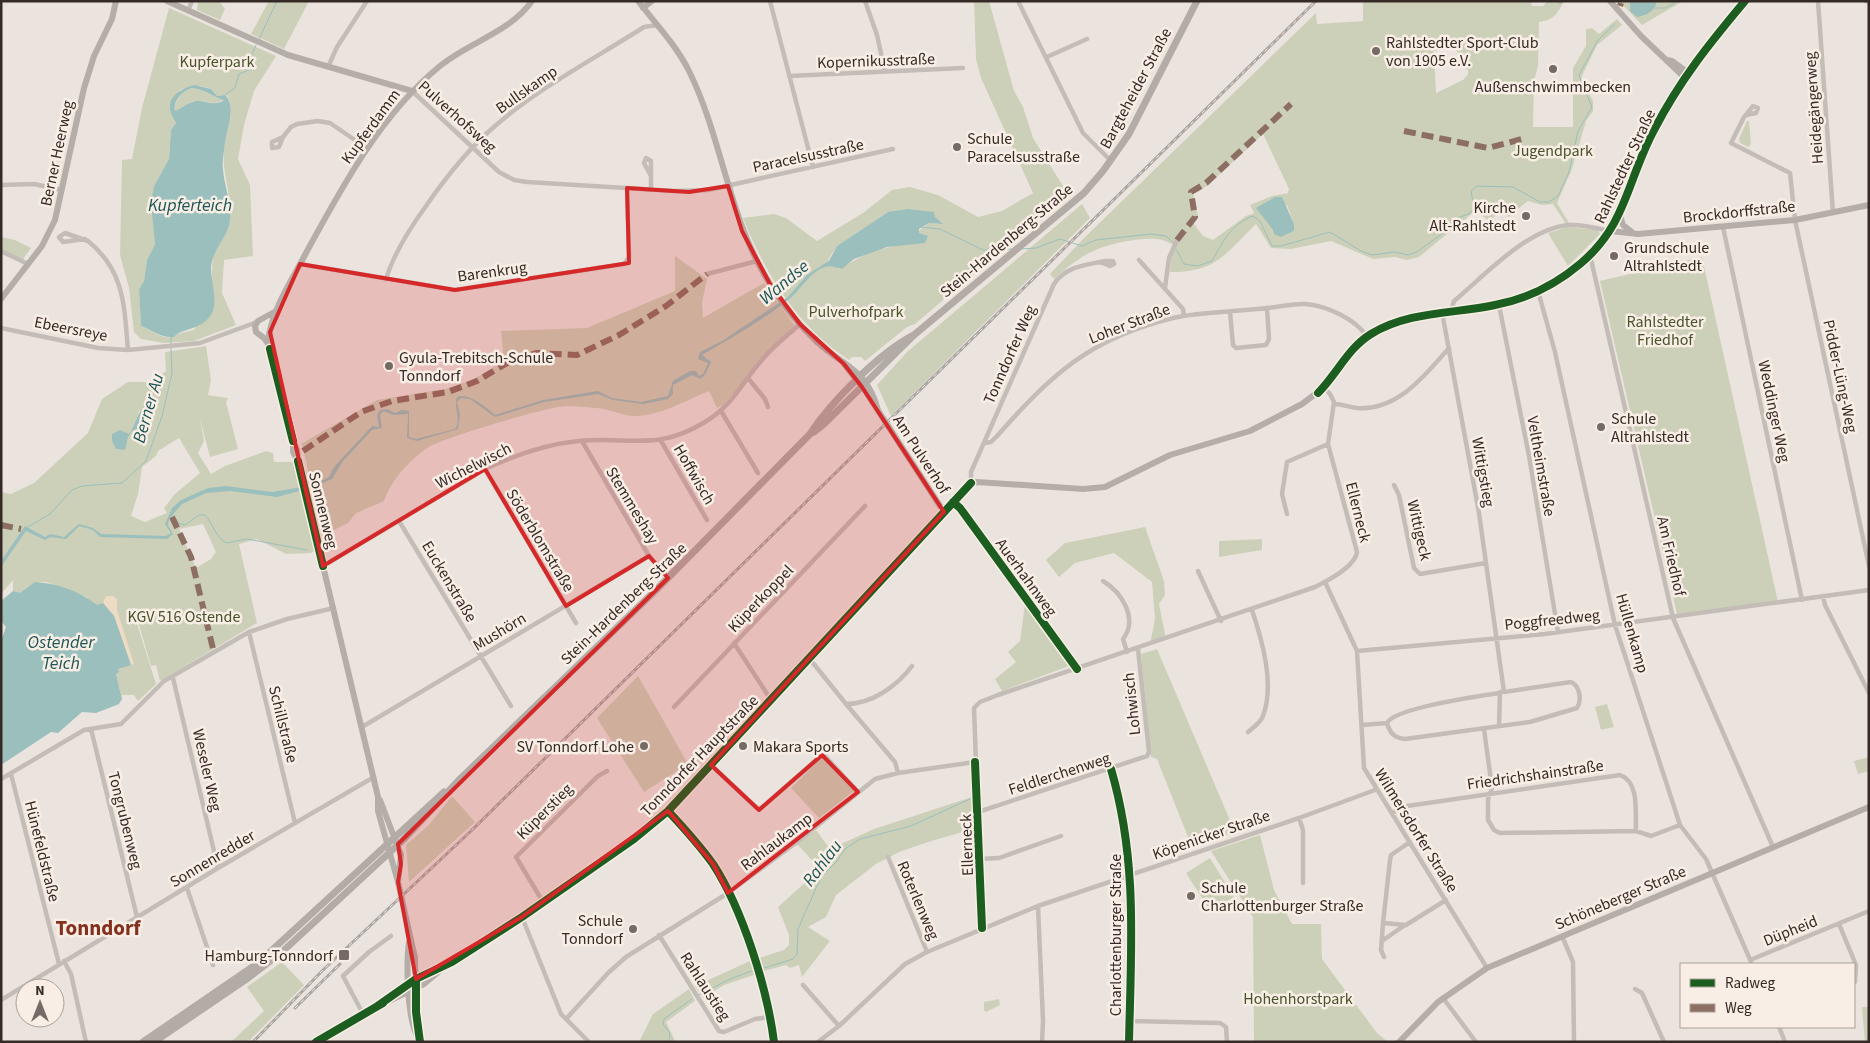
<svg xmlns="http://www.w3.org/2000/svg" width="1870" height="1043" viewBox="0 0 1870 1043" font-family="'Source Sans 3',sans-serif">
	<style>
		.green { fill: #cdd0b8; fill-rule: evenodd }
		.sand { fill: #eddbc4 }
		.water { fill: #9abfbc; fill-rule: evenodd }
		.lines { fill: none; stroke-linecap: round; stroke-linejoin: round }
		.stream { stroke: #9abfbc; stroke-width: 1 }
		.street { stroke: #c4bcb7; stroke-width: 4.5 }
		.secondary { stroke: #b5ada8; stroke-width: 6 }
		.primary { stroke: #b3aba6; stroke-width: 7 }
		.rail-casing { stroke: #aca6a2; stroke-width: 3 }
		.rail { stroke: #f9eee5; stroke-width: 1; stroke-dasharray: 4; stroke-linecap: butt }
		.quiet { stroke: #8d6e63; stroke-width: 6; stroke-dasharray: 12 6; stroke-linecap: butt }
		.cycleway-casing { stroke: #f9eee5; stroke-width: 11 }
		.cycleway { stroke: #1b5e20; stroke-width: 8 }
		.marked { fill: #d62828; fill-opacity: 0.2; stroke: #d62828; stroke-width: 4; stroke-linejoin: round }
		.poi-dot { fill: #756b66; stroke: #f9eee5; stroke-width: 2 }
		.labels { text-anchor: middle; stroke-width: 5; stroke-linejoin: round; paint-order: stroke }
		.poi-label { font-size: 16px; fill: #352a26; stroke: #f9eee5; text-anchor: start }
		.street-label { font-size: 16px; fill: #352a26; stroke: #f9eee5 }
		.park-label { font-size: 16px; fill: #47532a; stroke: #f9eee5 }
		.water-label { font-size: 18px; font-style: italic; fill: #1b5656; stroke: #f9eee5 }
		.district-label { font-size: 21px; font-weight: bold; fill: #84301e; stroke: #f9eee5 }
	</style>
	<rect width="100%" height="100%" fill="#ebe4de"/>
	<path class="green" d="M198,1H219L225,9L220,20L197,10Z
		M269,1H309L284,49L251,34Z
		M974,1H989L1014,91L1023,107L1033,138L1068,194L915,324L907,327L865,361L861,357H852L849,360C797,326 766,275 743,218L774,214L786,218L817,241L863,213L892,190L910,187L938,195L978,217L1002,211L1033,193L981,78L976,59ZM888,212L943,224L929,223L902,244L870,252L839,269L828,260L837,246Z
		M1363,1H1531L1532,6H1543L1547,1H1564C1557,14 1554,20 1539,22L1538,66L1534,81L1533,127H1573V68L1586,46V29L1592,28L1599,34L1617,19L1622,25L1597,45L1581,78L1593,101V111L1586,121L1572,169L1557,203L1569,223L1566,224L1553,204L1542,205L1528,201L1508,217L1500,211L1490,221L1475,211L1419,257L1407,260L1395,257L1373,259L1331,241L1291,249L1271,248L1256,224C1226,253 1216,273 1170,272L1171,259L1175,246C1162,237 1149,238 1134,240C1099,245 1080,255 1054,279L1050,274L1084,238L1316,13L1317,24L1363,21ZM1453,48L1457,51L1460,63L1468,70V74L1463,80L1436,93L1434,51ZM1263,134L1289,189L1288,193L1272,196L1250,205L1254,213L1246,216L1213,240L1203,236L1194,224L1198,215L1193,194L1207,186ZM1287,205L1294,224V231L1281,237L1263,215Z
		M1619,1H1630V8L1657,1H1683L1642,25Z
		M169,8L276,56L254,91L244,125L238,159L250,185L253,256L224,260L222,293L236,325L194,341L164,343L141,339L134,332L129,288L120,255L122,160L132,159L142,108ZM201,86L211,89L217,96L226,95C238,107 225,135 224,150C221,174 235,203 229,226C226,236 217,243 214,253C211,263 213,273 211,283C209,298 199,315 194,330L177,334L174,337C160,339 153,331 141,326L139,289L144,281L147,260L155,244L154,186L169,159L171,130L176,123C167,106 169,104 181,89Z
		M192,88C204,89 213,98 224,99C216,107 206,100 197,101C187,102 183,108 175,112C172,103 182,91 192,88Z
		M1747,121H1749L1751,144L1748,147L1740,143L1739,139Z
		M1082,204L1090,218L891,416L877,385L907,352Z
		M1567,227L1598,230L1600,234L1568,266L1548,233Z
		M1,237L15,240L31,248L21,262L1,254Z
		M675,256L707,279L702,302L703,318L764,283L795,326L723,405L717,408L709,391C687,400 658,417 633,416C621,415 609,409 596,408C586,407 575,406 566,406C547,407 441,438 427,448C409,461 391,480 384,501L356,513L348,523L322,536L303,447L301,444L377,400L445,389L472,380L504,361L501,331L587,328L675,291Z
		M1702,257L1778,602L1677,614L1600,281Z
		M206,346L211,380L208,395L228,398L226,402L238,449L210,457L200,419L204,441L198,453L211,474L225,466L266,451L273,453L274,462H293L314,551L311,553L286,554L257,539L239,544L257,623L160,681L156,665L151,666L134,608H132L156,684L138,701L134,695H121L116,674L87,597L47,582H35L20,594L13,591V580L1,594V492L11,494L34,483L88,433L102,399L128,382H152L166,371L165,352ZM152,409L145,424L133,429L139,411ZM179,438L200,473L175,494L164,508L167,513L145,522L131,516L138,494L142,467L156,456L158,451ZM203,524L216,552L211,559L196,568L179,529Z
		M1145,527L1164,581L1165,595L1159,604L1166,639L1150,644L1155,619L1152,582L1114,553L1075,563L1059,577L1046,560L1065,543Z
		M1262,539V550L1219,557V541Z
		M1025,604L1069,666L1002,691L995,679L1016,662L1008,652L1020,641Z
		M1157,649L1235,832L1192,847L1157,759L1151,757L1141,654Z
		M638,676L688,764L644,792L597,718Z
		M1607,704L1614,727L1601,730L1595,707Z
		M822,757L854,791L819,818L791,788Z
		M1869,757V771L1858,774L1854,761Z
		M452,796L475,822L409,882L406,845L429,825Z
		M975,796L973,829L928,842L899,852L876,864L836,895L826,917L808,927L830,941L802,977L799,965L790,968L786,965L764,971L759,958L784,950L789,945V935L778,907L820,869L797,844L816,830L830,849L874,829Z
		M1260,835L1274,890L1292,924H1321L1322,959L1377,1033L1388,1042H1254L1253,917L1211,851Z
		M1210,858L1234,897L1211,912L1186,873Z
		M750,961L754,975L724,985L703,998L695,986Z
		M282,962L304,985L248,1042H231L264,1011L247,987Z
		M689,989L695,1001L666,1022L675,1041L639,1042L653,1014Z
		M999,999L1000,1005L986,1012L984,1010V1002Z
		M1862,1007H1869V1042H1865Z"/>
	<path class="sand" d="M106,596H113L117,599V610L134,664L131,665L114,616L103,603Z"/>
	<path class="water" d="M1630,1H1657C1655,11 1647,15 1637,17L1630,11Z
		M195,85L211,89L217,96L225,95C237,106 227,129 225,143C224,151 222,161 223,169C224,187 234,208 229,226C224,241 212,251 211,268C211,282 218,300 212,313C202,331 183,327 174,337C160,338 154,331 141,326L139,289L144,281L147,260L155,244L151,203L154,186L169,159L171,130L176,123C174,119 170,113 170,108C169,95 184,87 195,85ZM192,88C204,89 213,97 224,100C215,107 206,100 196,101C186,103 183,108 175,111C172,102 182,91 192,88Z
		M1275,197H1282L1294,224V231L1281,237L1274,234L1273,230L1256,208Z
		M908,209L934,212L935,217L943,224L929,223L919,229V233L928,236L925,243L887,247L854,259L842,269C833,267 830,264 820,269C806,277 800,291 787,301C760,322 731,338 702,355L711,362L705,375L700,379L692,375L673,385V394L668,399L643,404L613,400L598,394L544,402L495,417L470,399L461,398L457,402L460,414L458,429L417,441L407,438L408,414L393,415L383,411L380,415L382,428L372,430L343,461L332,479L314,487L277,497L230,491L206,493L182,504L169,519L168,525L173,534L167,539L100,537L93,530L79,526L66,539L50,537L45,540L26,531L1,567V561L25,526L45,537L50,534L64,537L79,524L93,528L101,534L166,536L171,533L165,524L172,508L181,500L208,488L226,486L272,492L314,485L329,477L334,467L372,426L379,427L377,415L380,410L388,409L395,413L402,410L409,411V437L416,439L455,429C462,418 453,409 457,397C468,392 486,407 495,415L543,400L598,391L612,398L641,402L668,396L673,381L690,371H696L699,376L703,374L708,363L698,359L700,352L722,341L788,297L807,275L829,261L837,246L888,212Z
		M146,405H149L152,409L145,427L132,431L128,437L125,450L116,449L112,441V434L120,430L129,434C137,424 135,414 146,405Z
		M35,582C56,583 80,591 97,605L103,603L114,616L131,665L118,669L119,672L116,674L122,699L119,704L96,713L82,712L58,733L51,732L1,765V641L6,627L1,621V601L13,591L20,593Z"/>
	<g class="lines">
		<path class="stream" d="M1655,8H1666L1677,1
			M259,39L277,1
			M225,95L235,88L239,74L251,69V57L256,45
			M921,227L940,229L983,250L1012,249
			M1021,249L1036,248L1060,239L1082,246L1096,240L1151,234L1166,236L1174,243
			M1176,249L1184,264L1198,266L1212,261C1223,242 1230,225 1253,216L1260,221L1272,246H1281L1330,232L1361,251L1372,255L1395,252L1408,255L1417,252L1443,233L1457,218L1469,214L1474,208L1471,191L1477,186L1513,187L1540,202H1549L1558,196L1569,172L1578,131L1592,107L1579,75L1598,40L1615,24
			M171,337V344
			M171,513L180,524L185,525L199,515H205C213,524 215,536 226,543L247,539L307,550
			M26,528L50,514L72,490L82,486L122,483L146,461L162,416L172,373L171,348
			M764,968L793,959L797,954L798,929L817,886L822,876L837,861L845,849L860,839L911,826L970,799
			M699,995L730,979L752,971
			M669,1042L670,1033L663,1024L664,1019L692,999"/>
		<path class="street" d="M770,1L813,167
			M865,1L877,35L885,72
			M1018,1L1083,133L1111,161
			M1818,1L1833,213
			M1866,1L1869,2
			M1560,2L1561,1
			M188,11L192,1
			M1047,57L1087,39
			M328,67L337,47L367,1
			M789,76L963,68
			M412,91L499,172L514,180L527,182L675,191L708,190L893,149
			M1746,115L1753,106L1758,108L1756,113L1746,115L1744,117L1731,143L1790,173L1795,220L1869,566
			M283,137L279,147L272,148V142L283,137L291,127L297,124L318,121L330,123L368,149
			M1,185L34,184L62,190
			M651,190V161L646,158L644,163L651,176
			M1723,227L1802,600
			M85,239L63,242L59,237L65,233L88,241C125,271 124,306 128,350
			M1,251L28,264
			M1590,255L1673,618L1773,847
			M1139,260L1183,309L1184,316
			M300,264L455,290L624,264L629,257L627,188
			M707,274L757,261
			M386,279C394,253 410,228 426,206C446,177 468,149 495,126C540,87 594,59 644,27L658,25
			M1165,288L1169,258L1177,240
			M1538,291L1555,352L1615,625L1680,825L1706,859L1752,964
			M1499,305L1529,456L1558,632
			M1451,311L1454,301C1485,275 1527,229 1568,225C1582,224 1597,228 1610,231
			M1230,312L1233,345L1236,348L1266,345L1269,339L1267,308C1280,307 1294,303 1306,304C1327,306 1356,319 1367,337
			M1442,312L1479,513L1504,692L1571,682C1580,686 1582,700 1577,708L1530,722L1405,739C1394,738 1390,733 1387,723C1394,708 1479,696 1499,693
			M1,328L98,348L128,350L200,343L257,322
			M748,378L765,399L768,407
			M1334,404C1342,404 1349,407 1357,408C1398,411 1425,375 1449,348
			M721,411L758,473
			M582,441L649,556L669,578
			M661,441L707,520
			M984,443L991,442L997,436C1051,375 1090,338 1173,318C1203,311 1236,312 1267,308
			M485,469L576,623
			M971,483V472L1054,284C1066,266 1086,265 1105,261H1113L1114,264L1110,266L1100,262
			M1394,485L1399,495L1414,568L1420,574L1486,563
			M953,502L960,508L1077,669
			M1287,514L1282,494L1287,462L1328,444
			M399,521L511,706
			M323,566L485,469C515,455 546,444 579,441C630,436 656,452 705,422C733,405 741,384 761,361C772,347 787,336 800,324
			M1198,571L1221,621
			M1103,581C1121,592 1139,618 1123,639L1127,652
			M1325,582L1357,651L1364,768L1487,968
			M1823,597L1825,605L1869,693
			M249,632L295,823
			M734,643L771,700
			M1357,651L1545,634L1869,590
			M809,658L846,704C872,704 897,686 912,666
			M173,678L218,868
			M846,704L895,762L898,773
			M674,707L865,506
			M1362,725L1387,723
			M1499,726L1500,692
			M362,727L649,556
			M91,729L137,917
			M1484,729L1492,788L1488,799V820L1494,830L1500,833L1636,831L1651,836L1680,825
			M1248,732C1253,728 1261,722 1263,716C1275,684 1262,640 1252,610
			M711,765L757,808H761L822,755H824L858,792
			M1111,769C1138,861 1131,948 1129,1042
			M11,774L59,964
			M1,779L84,730L121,724L164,681L249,632L287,619L334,608
			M668,811C683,827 700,846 713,864C743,910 767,988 774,1042
			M978,812L1147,756L1149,752L1138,649
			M1392,813L1407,806L1620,775C1640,782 1635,813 1636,831
			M1299,818L1303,830V883
			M1410,842L1391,855L1390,860L1383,923L1406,925L1446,900
			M888,857L927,952
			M980,859L999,858L1061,836
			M187,888L213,965
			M543,902L516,857L598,776L607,771
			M1038,906L1043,1021L1042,1042
			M522,917L561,1014L589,1042
			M1383,923L1381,950L1384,957
			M1839,924L1856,965L1855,982
			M982,928L974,708L980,702L998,695L1315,587C1327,581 1355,567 1357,552L1328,444L1334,402L1330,394L1323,387
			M659,935L719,1031L724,1032L755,1019L770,1017
			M1562,936L1573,962L1574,1042
			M1382,941L1405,925
			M1750,960L1869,911
			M64,961L71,974L86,1042
			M803,985L839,1026
			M1635,989L1642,993L1664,1042
			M1443,998L1476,1042
			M1,1000L218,868L374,777
			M363,1014L343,976L369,952L391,936
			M566,1019L608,973L626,957L728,893L797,842L875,779L898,773L975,762
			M1130,1021L1220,1023L1226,1027L1227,1042
			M1779,1027L1785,1042
			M818,1042L839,1026L905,964L927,952L1038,906L1299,818L1375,790"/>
		<path class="secondary" d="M167,1L288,55L412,91
			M638,1C656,24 676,45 689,71C723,140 728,218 770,284C783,305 799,325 817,342C846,368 867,369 878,410
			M1610,1L1641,36L1684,77
			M643,8L652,1
			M1667,60L1672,61L1687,72
			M1620,215L1623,225L1632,232
			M1610,231L1638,234L1795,220L1869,205
			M1,299L42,246L55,220L84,88L94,56L112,19L116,1
			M269,345L264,338L256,332L255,326L258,321L276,311
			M844,364L866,392L944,512
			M293,441L297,450L298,461L378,797V811L398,882L415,958L416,1012L420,1042
			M297,460L293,452V441L269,335C274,306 293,278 306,253C342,187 381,114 440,66C469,42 509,33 532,1
			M380,800L401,855L398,881
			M409,942C406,964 407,1019 418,1038
			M389,1001L424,984L448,964
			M376,1007L416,979L452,962L522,917L634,839L668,811L970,484L977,482L1083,489L1105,487L1170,455L1250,431L1302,404L1322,389L1355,347L1370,335L1388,325L1423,314L1507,302L1529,295L1556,281L1588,257L1610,231L1625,204L1650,138L1684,77L1705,49L1745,1
			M316,1042L378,1006
			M1399,1042L1438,1002L1487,968L1869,807"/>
		<path class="primary" d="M814,432L824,424L914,335L1084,193L1103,171L1129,134L1197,1
			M143,1042L258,963L444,792
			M154,1042L248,978L282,952L403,840L460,779L656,590L810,434C831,402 880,352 914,335"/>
		<g class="rail-casing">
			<path id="rail" d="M295,1008L340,964
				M253,1042L323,970L471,831L1316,1"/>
		</g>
		<use href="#rail" class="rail"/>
		<path class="quiet" d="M1620,6L1621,3
			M1404,131L1488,148L1526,138
			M1177,240L1195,217L1191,192L1206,183L1291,104
			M303,451L361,412L392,401L448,392L477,381L512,360L537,353L577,355L619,335L666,306L707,274
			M172,517L191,557L214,653
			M1,525L21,529"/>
		<g class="cycleway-casing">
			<path id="cycleway" d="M270,349L293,441
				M1318,393C1337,374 1348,348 1371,334C1409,311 1453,314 1495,305C1527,299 1555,285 1580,264C1627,225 1627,180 1654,130C1680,80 1709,44 1745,1
				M298,461L323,566
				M953,502L960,508L1077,669
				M975,762L982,928
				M1111,769C1138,861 1131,948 1129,1042
				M668,811C683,827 700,846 713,864C743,910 767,988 774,1042
				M416,979V1012L420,1042
				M376,1007L416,979L452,962L522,917L634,839L668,811L971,483
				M316,1042L383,1003"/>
		</g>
		<use href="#cycleway" class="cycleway"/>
	</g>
	<path class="marked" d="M728,186L742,231L770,284L800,324L844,364L862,387L944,512L711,765L759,810L822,755L858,792L728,893L713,864L668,811L522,917L416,979L398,882L401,864L398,844L668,578L649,556L566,606L485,469L323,566L270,332L300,264L455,290L629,263L627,188L689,192Z"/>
	<g class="poi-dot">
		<circle cx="1376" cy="51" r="5"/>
		<circle cx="1553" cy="69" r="5"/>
		<circle cx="957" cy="147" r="5"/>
		<circle cx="1526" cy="216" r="5"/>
		<circle cx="1614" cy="256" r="5"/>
		<circle cx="389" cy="366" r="5"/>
		<circle cx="1601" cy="427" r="5"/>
		<circle cx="644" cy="746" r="5"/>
		<circle cx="743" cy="746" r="5"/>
		<circle cx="1191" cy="896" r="5"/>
		<circle cx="633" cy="929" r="5"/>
		<rect x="338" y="949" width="12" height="12" rx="2.5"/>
	</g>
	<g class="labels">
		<g class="poi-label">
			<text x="1386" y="48">Rahlstedter Sport-Club<tspan x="1386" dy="18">von 1905 e.V.</tspan></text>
			<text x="1553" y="92" text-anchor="middle">Außenschwimmbecken</text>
			<text x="967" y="144">Schule<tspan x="967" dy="18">Paracelsusstraße</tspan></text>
			<text x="1516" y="213" text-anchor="end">Kirche<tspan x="1516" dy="18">Alt-Rahlstedt</tspan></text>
			<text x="1624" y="253">Grundschule<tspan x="1624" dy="18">Altrahlstedt</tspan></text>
			<text x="399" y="363">Gyula-Trebitsch-Schule<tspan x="399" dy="18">Tonndorf</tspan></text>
			<text x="1611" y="424">Schule<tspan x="1611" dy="18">Altrahlstedt</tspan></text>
			<text x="634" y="752" text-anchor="end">SV Tonndorf Lohe</text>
			<text x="753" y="752">Makara Sports</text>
			<text x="1201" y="893">Schule<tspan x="1201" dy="18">Charlottenburger Straße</tspan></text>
			<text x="623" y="926" text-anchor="end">Schule<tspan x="623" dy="18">Tonndorf</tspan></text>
			<text x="333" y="961" text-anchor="end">Hamburg-Tonndorf</text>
		</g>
		<g class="street-label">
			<text transform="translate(876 60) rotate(-2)" y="6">Kopernikusstraße</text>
			<text transform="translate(1135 88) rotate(-62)" y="6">Bargteheider Straße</text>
			<text transform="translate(526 89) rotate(-35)" y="6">Bullskamp</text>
			<text transform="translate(1813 108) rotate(-94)" y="6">Heidegängerweg</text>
			<text transform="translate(458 116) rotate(42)" y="6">Pulverhofsweg</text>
			<text transform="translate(370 126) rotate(-54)" y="6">Kupferdamm</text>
			<text transform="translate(56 153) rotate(-78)" y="6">Berner Heerweg</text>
			<text transform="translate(808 155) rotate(-12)" y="6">Paracelsusstraße</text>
			<text transform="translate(1624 166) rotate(-65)" y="6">Rahlstedter Straße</text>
			<text transform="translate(1739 211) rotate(-6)" y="6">Brockdorffstraße</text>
			<text transform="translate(1006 240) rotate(-40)" y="6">Stein-Hardenberg-Straße</text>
			<text transform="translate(492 271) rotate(-8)" y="6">Barenkrug</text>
			<text transform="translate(1129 323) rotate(-21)" y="6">Loher Straße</text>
			<text transform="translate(71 328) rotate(11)" y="6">Ebeersreye</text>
			<text transform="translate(1009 354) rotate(-66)" y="6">Tonndorfer Weg</text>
			<text transform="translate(1841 376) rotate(78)" y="6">Pidder-Lüng-Weg</text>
			<text transform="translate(1775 411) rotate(78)" y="6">Weddinger Weg</text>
			<text transform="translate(922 454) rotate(57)" y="6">Am Pulverhof</text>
			<text transform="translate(473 465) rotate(-27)" y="6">Wichelwisch</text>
			<text transform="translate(1542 466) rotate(80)" y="6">Veltheimstraße</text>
			<text transform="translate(1484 472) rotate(80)" y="6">Wittigstieg</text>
			<text transform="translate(695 474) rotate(60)" y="6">Hoffwisch</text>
			<text transform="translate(633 505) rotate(59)" y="6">Stemmeshay</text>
			<text transform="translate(324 510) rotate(76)" y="6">Sonnenweg</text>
			<text transform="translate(1359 512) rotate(76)" y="6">Ellerneck</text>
			<text transform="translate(1420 530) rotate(77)" y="6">Wittigeck</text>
			<text transform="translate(541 540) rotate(59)" y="6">Söderblomstraße</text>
			<text transform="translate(1672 556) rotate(77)" y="6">Am Friedhof</text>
			<text transform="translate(1027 577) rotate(54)" y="6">Auerhahnweg</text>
			<text transform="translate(450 581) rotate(59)" y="6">Euckenstraße</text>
			<text transform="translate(760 598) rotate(-46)" y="6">Küperkoppel</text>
			<text transform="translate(623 603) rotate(-44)" y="6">Stein-Hardenberg-Straße</text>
			<text transform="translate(1552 619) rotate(-6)" y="6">Poggfreedweg</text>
			<text transform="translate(499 631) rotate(-31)" y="6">Mushörn</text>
			<text transform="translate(1633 633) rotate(74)" y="6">Hüllenkamp</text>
			<text transform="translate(1131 704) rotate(-96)" y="6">Lohwisch</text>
			<text transform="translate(284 724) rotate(76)" y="6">Schillstraße</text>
			<text transform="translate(699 755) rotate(-46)" y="6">Tonndorfer Hauptstraße</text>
			<text transform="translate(208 770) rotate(77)" y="6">Weseler Weg</text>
			<text transform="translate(1059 773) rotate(-18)" y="6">Feldlerchenweg</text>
			<text transform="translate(1535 774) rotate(-8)" y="6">Friedrichshainstraße</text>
			<text transform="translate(544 811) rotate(-45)" y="6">Küperstieg</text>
			<text transform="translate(126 820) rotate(76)" y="6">Tongrubenweg</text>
			<text transform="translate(1417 830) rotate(58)" y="6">Wilmersdorfer Straße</text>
			<text transform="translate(1211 834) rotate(-19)" y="6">Köpenicker Straße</text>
			<text transform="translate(776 841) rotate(-37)" y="6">Rahlaukamp</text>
			<text transform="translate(966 845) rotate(-92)" y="6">Ellerneck</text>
			<text transform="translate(43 851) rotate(76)" y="6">Hünefeldstraße</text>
			<text transform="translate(212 858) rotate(-31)" y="6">Sonnenredder</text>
			<text transform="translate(1620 897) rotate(-23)" y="6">Schöneberger Straße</text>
			<text transform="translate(919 900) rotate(67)" y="6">Roterlenweg</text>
			<text transform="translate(1790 930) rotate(-22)" y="6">Düpheid</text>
			<text transform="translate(1115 935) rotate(-90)" y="6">Charlottenburger Straße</text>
			<text transform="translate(706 986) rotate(57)" y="6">Rahlaustieg</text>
		</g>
		<g class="park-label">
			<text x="217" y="67">Kupferpark</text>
			<text x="1553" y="156">Jugendpark</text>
			<text x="856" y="317">Pulverhofpark</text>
			<text x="1665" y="327">Rahlstedter<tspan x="1665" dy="18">Friedhof</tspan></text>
			<text x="184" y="622">KGV 516 Ostende</text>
			<text x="1298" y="1004">Hohenhorstpark</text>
		</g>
		<g class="water-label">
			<text x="190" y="211">Kupferteich</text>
			<text transform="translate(784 282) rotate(-40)" y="6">Wandse</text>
			<text transform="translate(148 408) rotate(-74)" y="6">Berner Au</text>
			<text x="61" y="648">Ostender<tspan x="61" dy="21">Teich</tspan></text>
			<text transform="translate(822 863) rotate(-53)" y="6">Rahlau</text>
		</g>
		<g class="district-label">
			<text x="98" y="935">Tonndorf</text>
		</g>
	</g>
	<rect width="1870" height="1043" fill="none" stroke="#352a26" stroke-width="5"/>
	<rect x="1680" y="963" width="175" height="65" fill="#f9eee5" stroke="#aba099"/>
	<rect x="1690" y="979" width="25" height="8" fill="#1b5e20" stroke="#aba099"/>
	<text x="1725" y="988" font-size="15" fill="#352a26">Radweg</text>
	<rect x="1690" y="1004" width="25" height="8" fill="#8d6e63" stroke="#aba099"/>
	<text x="1725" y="1013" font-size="15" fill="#352a26">Weg</text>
	<g transform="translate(40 1003)"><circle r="24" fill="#f9eee5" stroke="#aba099"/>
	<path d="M0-4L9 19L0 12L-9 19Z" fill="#756b66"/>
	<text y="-8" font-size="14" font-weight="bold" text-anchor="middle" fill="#352a26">N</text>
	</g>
</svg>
